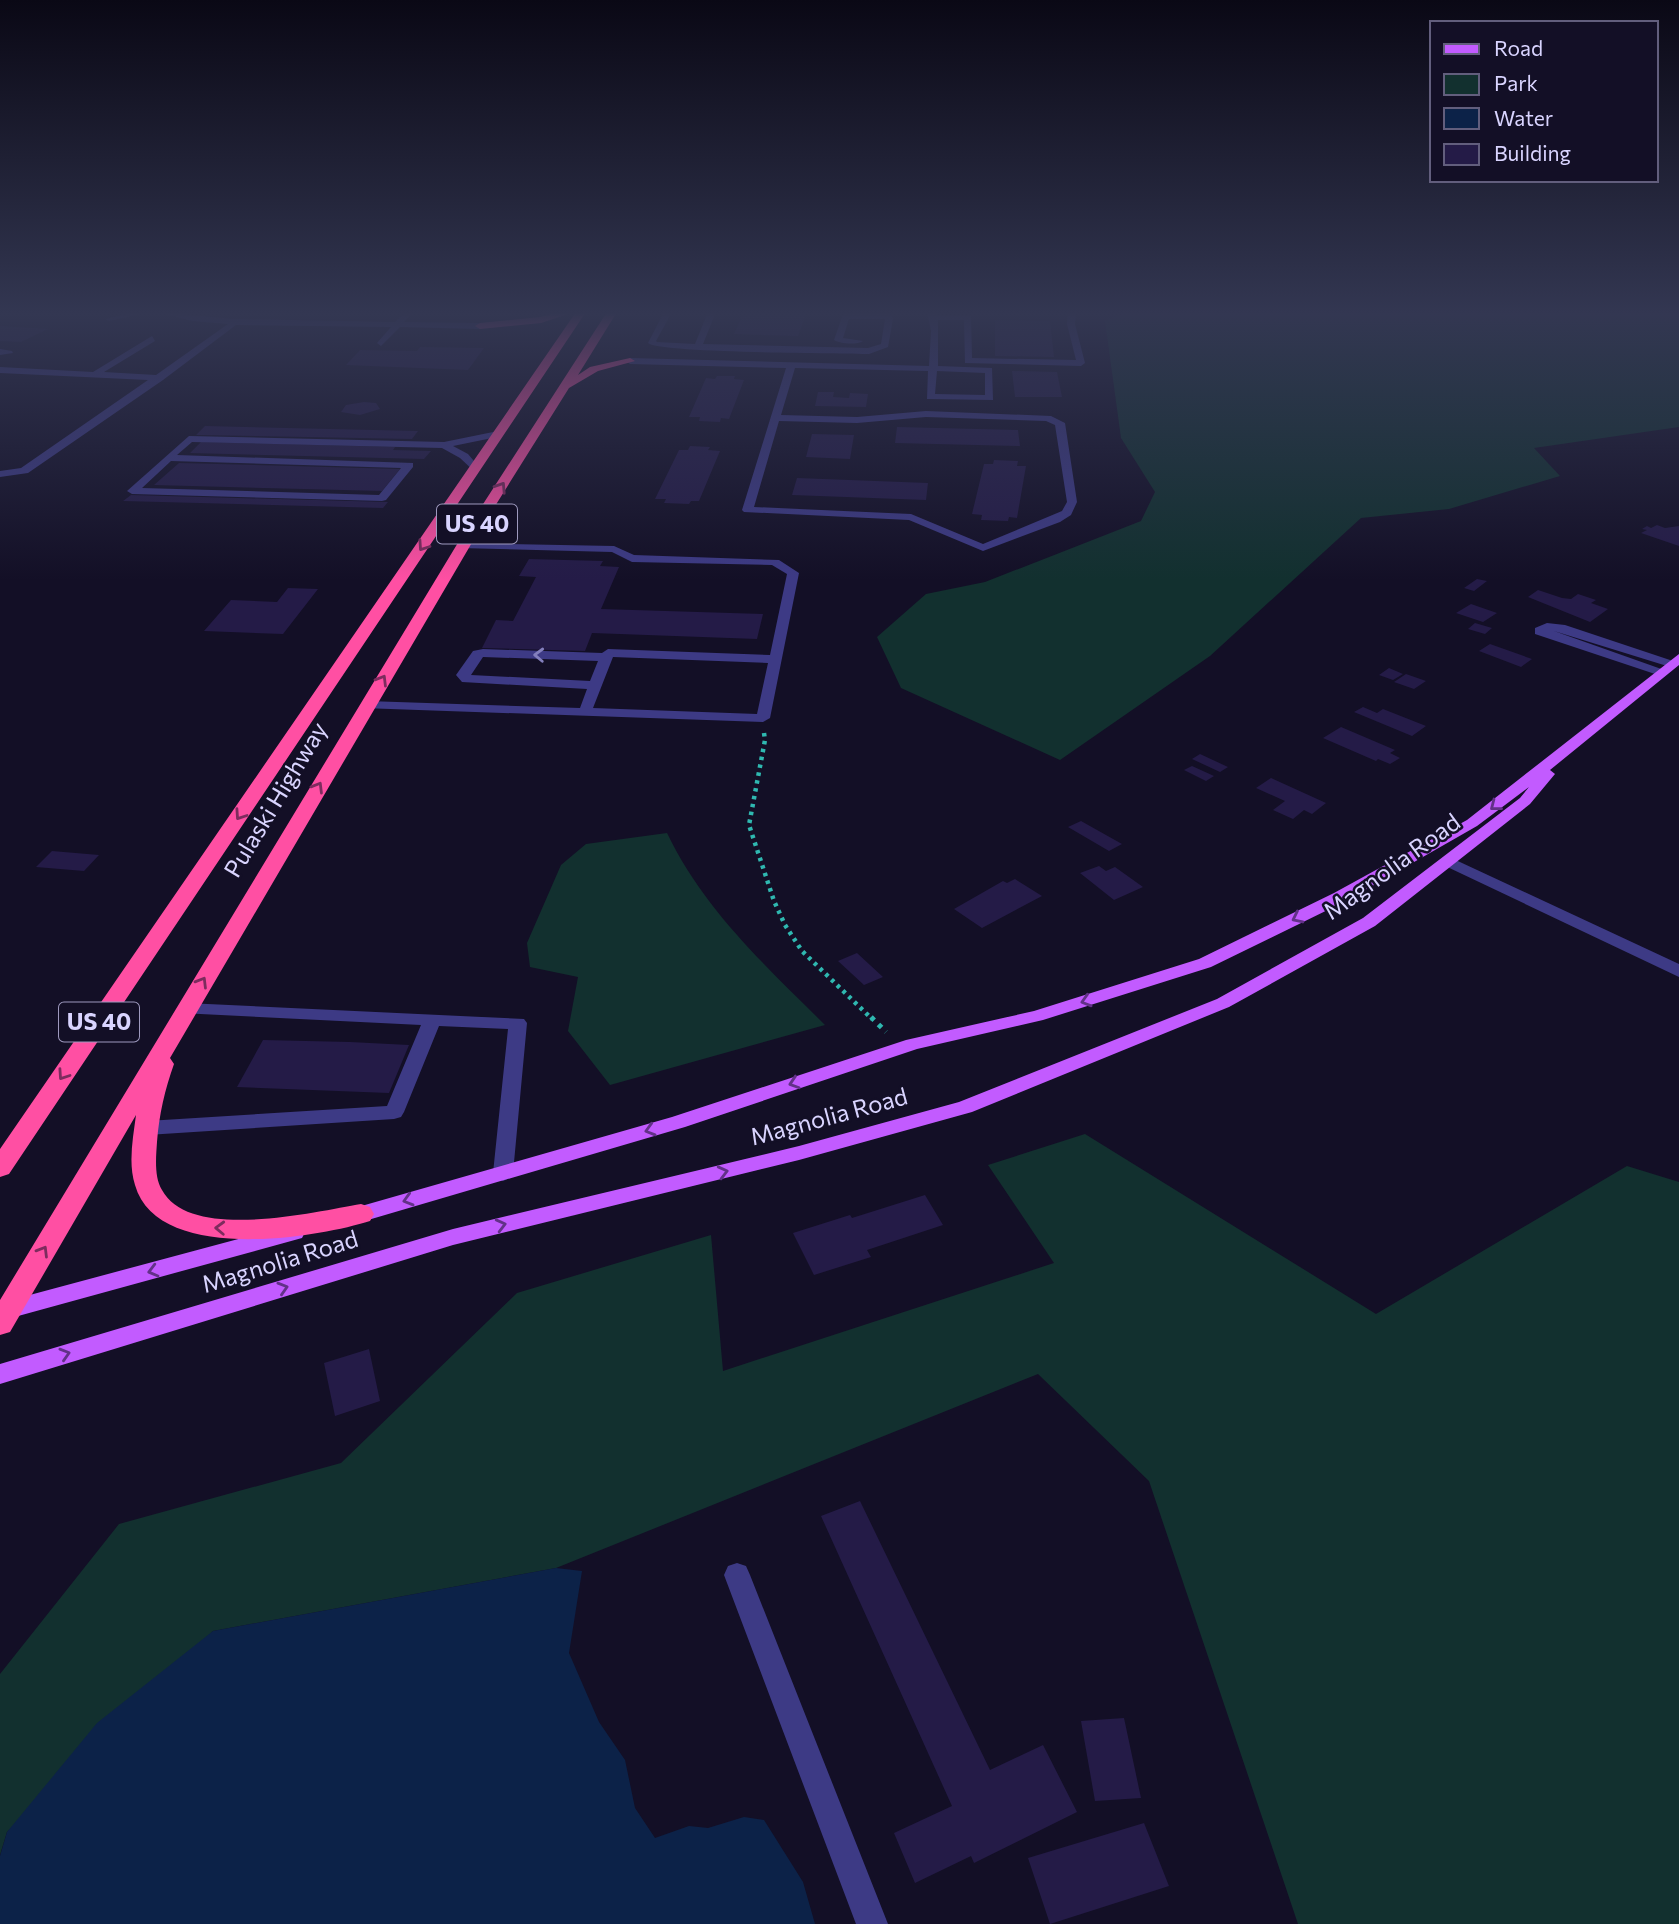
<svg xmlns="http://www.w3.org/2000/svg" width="1679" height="1924" viewBox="0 0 1679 1924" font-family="Commissioner,sans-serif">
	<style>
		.green { fill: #12302f }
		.water { fill: #0c2248 }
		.building { fill: #241b47 }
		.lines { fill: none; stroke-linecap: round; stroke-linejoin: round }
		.path-far1 { stroke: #2fb8b0; stroke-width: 4.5; stroke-dasharray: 3.5 4.5; stroke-linecap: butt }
		.path { stroke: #2fb8b0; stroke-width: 5; stroke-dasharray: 4.5 6; stroke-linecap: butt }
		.minor { fill: #3d3a85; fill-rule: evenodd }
		.major { fill: #c25bff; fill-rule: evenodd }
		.highway { fill: #ff4fa3; fill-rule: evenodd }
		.oneway { stroke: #7d2c5e }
		.oneway2 { stroke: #837fbc }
		.oneway3 { stroke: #623188 }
		.labels { text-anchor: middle; stroke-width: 5; stroke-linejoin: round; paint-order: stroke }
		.shield { fill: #130f26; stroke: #9e99be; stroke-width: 2 }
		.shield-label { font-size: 23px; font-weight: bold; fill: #d9d4ff }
		.street-label { font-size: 24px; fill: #d9d4ff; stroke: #130f26 }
	</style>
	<rect width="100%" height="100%" fill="#130f26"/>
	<path class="green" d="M1126,312H1679V427L1534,448L1560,476L1449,509L1361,518L1210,656L1060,760L901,688L877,637L926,594L985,582L1141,521L1155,492L1121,438L1105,321Z
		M667,833C704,910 766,966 825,1025L610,1085L568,1031L578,977L530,967L527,943L561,865L586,844Z
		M1085,1134L1376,1314L1627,1166L1679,1182V1924H1298L1149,1481L1038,1374L556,1568L213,1631L7,1832L0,1855V1674L119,1524L341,1463L517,1293L711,1235L723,1371L1054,1263L988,1165Z"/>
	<path class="water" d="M556,1568L582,1571L569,1653L599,1722L625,1760L635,1808L655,1838L689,1826L708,1828L744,1817L764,1820L803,1882L815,1924H0V1856L7,1832L97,1723L213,1631Z"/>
	<path class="building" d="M744,312H807L798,336L734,334Z
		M995,320L1050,321L1054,357L995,356Z
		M0,326H1L48,329L21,342L0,341Z
		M420,347L484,348L468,370L346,365L360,350L417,351Z
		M1012,371L1057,372L1062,397H1015Z
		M717,376H735L734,379L744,380L729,419L721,418L720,422L699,421L700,417H689L706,378L715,379Z
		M818,392H834L833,397L849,398L850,393L868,394L866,407L815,406Z
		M364,402L376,403L380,409L360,415L341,412L346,405Z
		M205,426L418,431L412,439L196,435Z
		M897,427L1018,430L1020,446L895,443Z
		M812,434L854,435L850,459L806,457Z
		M201,442L395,447L393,450L431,451L424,459L190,453Z
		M690,446L710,447L708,450L720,451L699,501H691L689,504L664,503L666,499H655L679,450H688Z
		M994,460L1018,461L1017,466H1026L1017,518L1009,517L1008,521L981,520L982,515L972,514L984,464H993Z
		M179,463L400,469L382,491L154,485Z
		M797,478L928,483L926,500L792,495Z
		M131,495L388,502L383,508L123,501Z
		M1657,525L1665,528L1679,526V546L1641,533L1647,530L1642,529L1647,526L1651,528Z
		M529,559L603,561L600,566L619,567L601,609L763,614L757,639L592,633L585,651L482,648L496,620L513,621L536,577L519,576Z
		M1477,579L1487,581L1474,591L1464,588Z
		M288,588L318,589L283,634L204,631L231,600L277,602Z
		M1538,590L1562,598L1571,599L1578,594L1596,600L1591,603L1608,609L1590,622L1528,597Z
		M1471,604L1497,613L1483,622L1456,613Z
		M1475,623L1492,628L1485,634L1468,629Z
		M1490,644L1532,659L1521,667L1479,651Z
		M1389,668L1403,674L1393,680L1379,675Z
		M1406,674L1426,681L1414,689L1394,682Z
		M1363,707L1377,713L1383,709L1426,726L1412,736L1354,712Z
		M1341,727L1395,750L1390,753L1400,758L1390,764L1378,759L1376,761L1323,738Z
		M1200,754L1228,767L1220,772L1192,759Z
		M1192,766L1214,776L1206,781L1184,770Z
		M1271,778L1326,803L1312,814L1304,810L1293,819L1273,810L1285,801L1256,788Z
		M1081,821L1122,844L1109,851L1068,827Z
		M52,851L99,855L84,871L36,867Z
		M1099,866L1106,871L1115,867L1143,887L1114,900L1080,873Z
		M1015,879L1042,896L982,928L954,909L1003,881L1007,883Z
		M857,953L883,977L864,985L838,961Z
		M263,1040L350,1042L409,1045L389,1093L237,1087Z
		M925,1195L943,1225L867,1250L871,1257L814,1275L793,1233L850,1215L852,1218Z
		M369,1349L380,1401L335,1416L324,1363Z
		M860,1501L990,1770L1043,1745L1077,1812L974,1863L971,1856L915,1883L894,1833L952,1806L821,1516Z
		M1124,1718L1141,1798L1095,1801L1081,1721Z
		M1144,1823L1169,1886L1050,1924L1028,1858Z"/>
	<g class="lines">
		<path class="path-far1" d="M764,733L765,740L749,825L774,901L785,925L802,951L872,1019"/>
		<path class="path" d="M871,1017L886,1032"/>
		<path class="minor" d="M135,312H150L109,321L105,319Z
			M158,312L234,319L395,322L405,312H413L404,322L480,323L484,326L480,329L400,327L381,346L377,343L391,327L236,325L163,380L28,473L0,477V471L21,468L148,380L0,373V367L93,372L152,336L155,341L104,372L156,375L228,324L192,321Z
			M664,312H672L656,341L657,342L695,344L708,312H716L703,344L868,348L881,344L885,319H849L843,338L863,341C857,345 840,344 834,340L843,314H882L881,312H889L893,319L888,347L869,354C839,353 658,353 648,343Z
			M927,312H935L936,315H971L972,358L1076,360L1067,324L1068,312H1076L1075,324L1085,363L1081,366L965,363L964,320H938V366L992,368L993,400L927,399L928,371L795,368L781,415L857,417L926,411L1051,416L1065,423L1077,502L1071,515L1060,522L983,551L909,520L744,512L742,510L786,368L630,364L626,361L630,358L929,366L931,331ZM937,371L985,373V395L935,394ZM926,417L1046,421L1055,425L1067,502L1062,511L983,544L911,514L754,507L779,421L857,423Z
			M0,349L12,351L13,353L0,355Z
			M498,431L502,432V436L453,446L468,454L479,467V471L475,472L460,458L442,448L192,442L177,455L413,463V467L386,500L382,501L132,494L127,491L189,436L444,442ZM171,461L401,468L379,495L142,488Z
			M463,543L614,546L634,555L779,560L799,573L770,718L763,722L362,708V702L367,701L580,708L587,689L462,682L456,675L473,651L483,649L602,653L608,649L770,655L787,574L772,565L632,562L612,552L459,548V544ZM483,657L598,661L590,681L471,675ZM613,657L768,663L757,714L593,708Z
			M1547,623L1565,625L1679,663L1677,666H1667L1554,631L1667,671L1665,674H1655L1535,634V628Z
			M1447,856L1679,964V977L1441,864L1439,861Z
			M186,1003L524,1019L527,1023L513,1173L510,1178L503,1181L496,1178L493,1173L508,1029L439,1026L404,1112L401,1117L394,1119L147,1135L140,1133L137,1128L140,1123L147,1121L387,1106L421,1025L180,1013L177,1009L180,1005Z
			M737,1563L746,1566L750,1575L888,1924H856L724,1575L728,1566Z"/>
		<path class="major" d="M1679,654V665L1550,770L1555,774L1530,804L1375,926L1229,1007L972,1112L799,1160L453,1245L0,1384V1364L453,1229L799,1146L959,1102L1217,999L1363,918L1520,798L1529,787L1477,826L1346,901L1211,967L1043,1020L917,1049L685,1127L351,1225L344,1223L340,1217L344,1211L351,1209L672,1117L906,1040L1034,1011L1199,959L1334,893L1467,820Z
			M294,1224L302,1226L305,1232L302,1238L0,1321V1303Z"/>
		<path class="highway" d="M559,312H574L541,323L480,329L475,326L480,323L540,317Z
			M576,312H586L9,1174L0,1177V1149Z
			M607,312H617L578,375L590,367L630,358L635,361L598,371L569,388L470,546L170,1058L174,1064C165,1089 159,1115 157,1142C156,1157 154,1177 162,1190C190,1242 314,1212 361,1204L370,1207L374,1214L370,1221C313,1239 157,1263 135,1185C128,1163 133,1138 136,1115L10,1332L0,1335V1300L456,546Z"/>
	</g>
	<defs><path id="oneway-chevron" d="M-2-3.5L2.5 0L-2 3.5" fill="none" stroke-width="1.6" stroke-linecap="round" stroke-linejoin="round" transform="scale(1.75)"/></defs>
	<g class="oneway">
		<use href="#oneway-chevron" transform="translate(501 487) rotate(-57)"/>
		<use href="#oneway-chevron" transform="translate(423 546) rotate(124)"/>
		<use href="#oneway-chevron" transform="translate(382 680) rotate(-59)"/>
		<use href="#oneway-chevron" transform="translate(318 787) rotate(-59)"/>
		<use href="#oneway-chevron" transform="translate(240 815) rotate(124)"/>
		<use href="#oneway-chevron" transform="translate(202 982) rotate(-59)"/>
		<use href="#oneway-chevron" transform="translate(63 1075) rotate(124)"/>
		<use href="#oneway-chevron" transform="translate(220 1228) rotate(-178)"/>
		<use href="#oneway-chevron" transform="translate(43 1251) rotate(-59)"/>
	</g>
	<use class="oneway2" href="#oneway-chevron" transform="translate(539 655) rotate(-178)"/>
	<g class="oneway3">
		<use href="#oneway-chevron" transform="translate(1495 806) rotate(142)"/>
		<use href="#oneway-chevron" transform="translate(1297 918) rotate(154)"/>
		<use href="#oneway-chevron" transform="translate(1086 1001) rotate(163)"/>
		<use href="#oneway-chevron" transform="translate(794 1083) rotate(162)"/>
		<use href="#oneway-chevron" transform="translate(650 1130) rotate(164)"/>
		<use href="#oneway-chevron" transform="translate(723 1172) rotate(-14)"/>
		<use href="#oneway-chevron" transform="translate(408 1200) rotate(164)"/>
		<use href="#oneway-chevron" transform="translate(501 1225) rotate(-14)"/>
		<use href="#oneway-chevron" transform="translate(153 1271) rotate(165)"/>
		<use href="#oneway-chevron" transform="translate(283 1288) rotate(-17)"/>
		<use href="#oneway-chevron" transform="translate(65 1354) rotate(-17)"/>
	</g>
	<linearGradient id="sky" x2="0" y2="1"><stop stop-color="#0a0815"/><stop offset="0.54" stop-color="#333752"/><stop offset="1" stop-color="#333752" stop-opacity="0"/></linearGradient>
	<rect width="1679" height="581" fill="url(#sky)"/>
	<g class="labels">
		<g class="shield">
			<rect x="437" y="504.5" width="80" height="39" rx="5"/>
			<rect x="59" y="1002.5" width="80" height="39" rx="5"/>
		</g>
		<g class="shield-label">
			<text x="477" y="532">US 40</text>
			<text x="99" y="1030">US 40</text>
		</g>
		<g class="street-label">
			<text transform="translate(276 800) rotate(-59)" y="8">Pulaski Highway</text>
			<text transform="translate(1392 867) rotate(-36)" y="8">Magnolia Road</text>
			<text transform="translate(829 1117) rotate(-15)" y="8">Magnolia Road</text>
			<text transform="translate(280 1262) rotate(-17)" y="8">Magnolia Road</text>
		</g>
	</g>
	<rect x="1430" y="21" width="228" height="161" fill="#130f26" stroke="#625e7d" stroke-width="2"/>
	<rect x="1444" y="44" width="35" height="10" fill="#c25bff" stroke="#625e7d" stroke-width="2"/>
	<text x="1494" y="56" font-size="21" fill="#d9d4ff">Road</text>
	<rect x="1444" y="74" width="35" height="21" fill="#12302f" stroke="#625e7d" stroke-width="2"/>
	<text x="1494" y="91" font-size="21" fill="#d9d4ff">Park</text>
	<rect x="1444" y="108" width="35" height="21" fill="#0c2248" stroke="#625e7d" stroke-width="2"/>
	<text x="1494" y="126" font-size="21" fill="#d9d4ff">Water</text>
	<rect x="1444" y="144" width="35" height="21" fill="#241b47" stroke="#625e7d" stroke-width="2"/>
	<text x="1494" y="161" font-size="21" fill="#d9d4ff">Building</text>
</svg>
